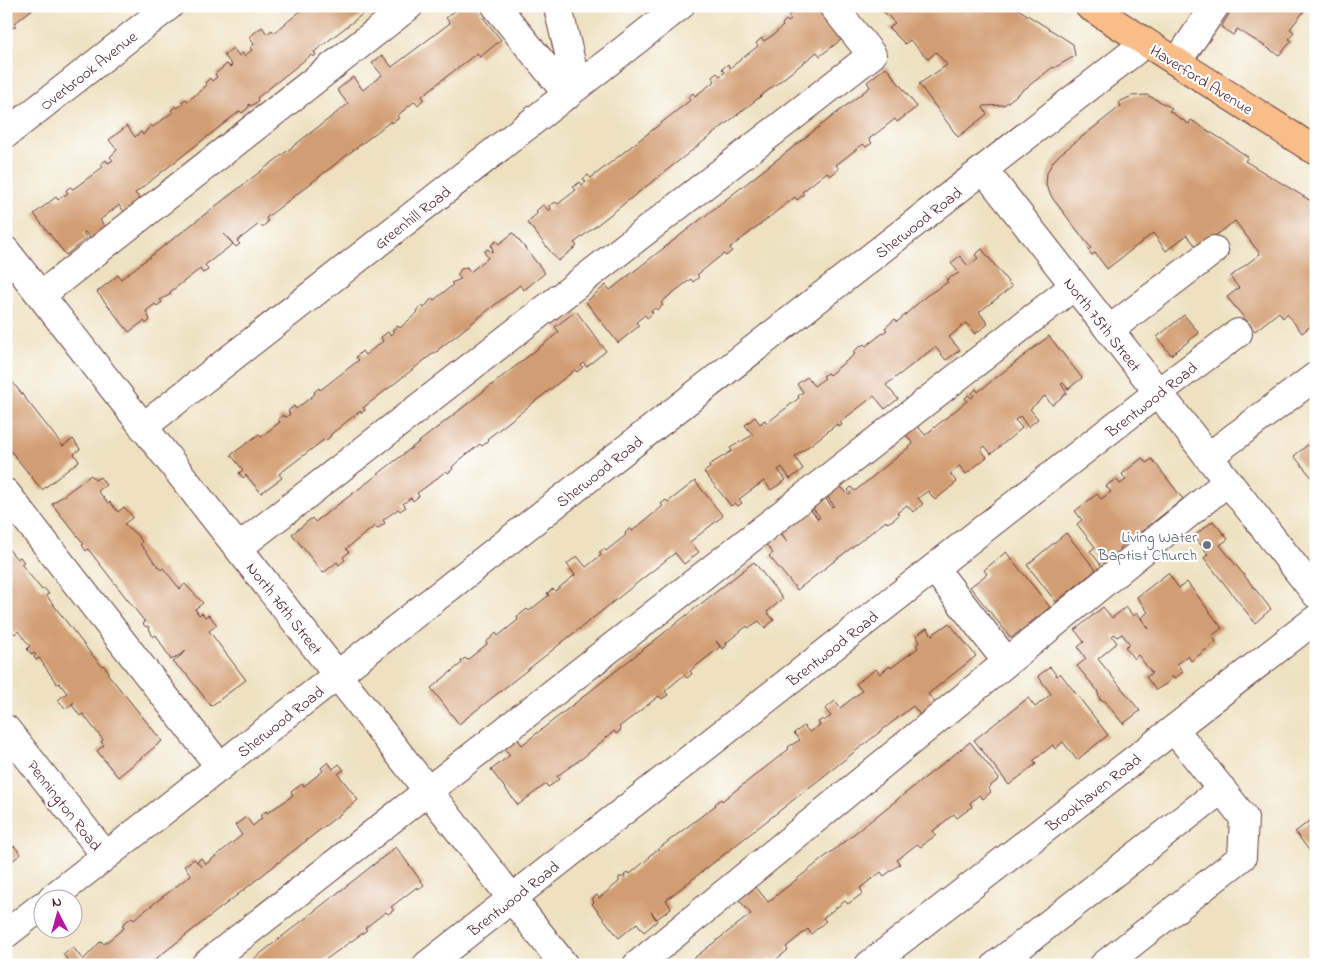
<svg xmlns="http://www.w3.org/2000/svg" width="1322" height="971" viewBox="0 0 1322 971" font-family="'Indie Flower',sans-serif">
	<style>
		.building { fill: #d29d72 }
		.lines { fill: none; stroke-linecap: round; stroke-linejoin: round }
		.minor-casing { stroke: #623c41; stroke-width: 30 }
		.major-casing { stroke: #623c41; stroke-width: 30 }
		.minor { stroke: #fff; stroke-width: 28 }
		.major { stroke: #f8bd89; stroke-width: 28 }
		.worship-dot { fill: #6b7280; stroke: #fff; stroke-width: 2 }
		.labels { text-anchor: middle; stroke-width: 4.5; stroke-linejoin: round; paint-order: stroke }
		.street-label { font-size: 16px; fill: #4a1f2b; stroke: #fff }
		.worship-label { font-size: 16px; fill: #5b616d; stroke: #fff; text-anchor: end }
	</style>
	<rect width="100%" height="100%" fill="#fff"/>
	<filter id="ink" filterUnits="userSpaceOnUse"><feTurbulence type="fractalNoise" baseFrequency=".02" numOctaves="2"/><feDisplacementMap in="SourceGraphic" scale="10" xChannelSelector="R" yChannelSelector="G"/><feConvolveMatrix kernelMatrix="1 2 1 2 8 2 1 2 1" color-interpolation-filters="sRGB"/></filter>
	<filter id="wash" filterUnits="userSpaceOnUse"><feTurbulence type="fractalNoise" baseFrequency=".0096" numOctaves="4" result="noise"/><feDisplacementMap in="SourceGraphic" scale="20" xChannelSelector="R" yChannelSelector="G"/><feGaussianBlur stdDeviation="1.12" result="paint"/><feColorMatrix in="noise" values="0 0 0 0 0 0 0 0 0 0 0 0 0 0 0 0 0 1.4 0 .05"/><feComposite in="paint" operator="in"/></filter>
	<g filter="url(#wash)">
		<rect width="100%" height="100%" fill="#ede1c0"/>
		<g id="blocks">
			<path class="building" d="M6,6H36L14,24L16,26L6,31Z
				M301,6H373L314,52L316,55L313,57L311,55L257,98L258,101L251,106L249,104V107L242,113L240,111L135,193L143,203L128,217L119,205L100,220L110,234L95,244L85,232L83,233L87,238L66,255L34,214L56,197L58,200L68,193L66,190L70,187L73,189L103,167L101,164L106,160L108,163L113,160L110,157L117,150L109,140L127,126L135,137L141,132L143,135L151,125L153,127L173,112L171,110L176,106L177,108L183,104L181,102L186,99L188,101L207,85L205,83L210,78L212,81L217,77L215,74L227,64L230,67L232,65L224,55L233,48L239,56L242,53L244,56L252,50L250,48L254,44L249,37L262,27L267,34L272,30L274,33L303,9Z
				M461,6H474L501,40L480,57L477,53L442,80L422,96L424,99L418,105L415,101L397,116L399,118L392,123L391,121L266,218L268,222L262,227L259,224L237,241L240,244L236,247L224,234L233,244L205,265L208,270L203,273L200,269L170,292L171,294L160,300L162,302L157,306L155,304L146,311L150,320L146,324L144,321L129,332L97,292L118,275L121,279L348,104L337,90L353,77L363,90L382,75L372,63L382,55L392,67L450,23L446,18Z
				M800,6H816L842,39L820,56L817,52L662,174L574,243L577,246L558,261L527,222L538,213L536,211L543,205L549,211L551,209L549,206L556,202L558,204L576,190L573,187L580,182L582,185L586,182L583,179L588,175L591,178L688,102L690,100L688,97L693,93L695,96L715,81L712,77L717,73L720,76L725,72L722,69L728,64L730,68L758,46L756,43L762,38L764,41L773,35L783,26L782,24L786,20L788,22L791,20L788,16Z
				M878,6H1013L1073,44L1075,56L1054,68L1053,67L1004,105L984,106L983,108L987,114L958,137L919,84L947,65L936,52L928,59L910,40L905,44L889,28L895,23Z
				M1234,6H1308L1290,29L1294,32L1289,39L1292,41L1279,55L1237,29L1233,35L1221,27Z
				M886,67L917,107L897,122L895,119L869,139L872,143L866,147L863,144L836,165L839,169L830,176L827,172L802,192L804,194L797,200L795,197L730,248L732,251L726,256L723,254L697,275L699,277L693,282L691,279L670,295L661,303L663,305L657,310L655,308L651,311L653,313L647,318L645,315L636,322L639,326L618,343L586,302L606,285L610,290L628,276L870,87L867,82Z
				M1147,95L1172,108L1169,111L1189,124L1191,120L1223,140L1248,157L1245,161L1316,204V322L1302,333L1287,314L1283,318L1279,312L1255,331L1227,297L1239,288L1230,277L1260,254L1235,221L1198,249L1187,235L1166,251L1153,233L1107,269L1095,253L1092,255L1088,250L1091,248L1053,199L1046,186L1047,173L1052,163L1059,155L1121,106L1119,102L1132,96Z
				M513,233L545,273L524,290L520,285L439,349L437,352H435L363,408L365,410L361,413L360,411L331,434L330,437L326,440L325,439L279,474L282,478L261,493L246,475L243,478L239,473L243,470L231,455L259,434L261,437L271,429L280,422L278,419L283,415L285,417L288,416L290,414L288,411L294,406L296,409L315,394L314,392L319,388L320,390L323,388L359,360L356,357L362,351L365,355L383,341L381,337L388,332L390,335L394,332L392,330L398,326L400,328L418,312L417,310L422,306L424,308L432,298L434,300L453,285L451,283L461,279L457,275L461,269L467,267L470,272L488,258L484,252L488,249L491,252L493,251L491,245L496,241L499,244Z
				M982,249L1012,287L979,312L988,324L975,334L966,323L949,337L960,350L946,360L935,347L886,385L898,399L885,409L874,396L840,422L842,425L839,427L837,424L795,457L803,469L790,479L782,467L778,470L786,480L771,490L764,481L739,499L742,503L738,506L735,503L731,506L704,472L710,468L709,465L732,451L730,448L753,435L745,425L755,417L760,424L765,420L767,423L799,398L798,396L803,392L797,384L807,377L814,386L825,378L823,376L827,373L829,375L855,354L853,352L858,348L864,344L866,346L887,330L885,328L895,319L897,322L926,296L948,282L946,280L959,273L951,263L960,256L968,266L978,258L975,255Z
				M576,311L606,351L586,367L584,363L581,365L583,367L577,372L575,370L487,439L489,441L482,446L480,444L462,458L452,467L453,469L448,473L446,471L427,486L417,493L419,496L413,501L411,498L409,499L403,504L406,507L400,511L398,509L383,520L385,523L377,529L375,526L357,540L346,549L349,552L343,557L345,560L339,565L337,562L323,573L292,534L312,518L315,522L368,482L559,332L555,327Z
				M1184,315L1199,333L1171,355L1157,337Z
				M1049,336L1082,378L1068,389L1063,383L1061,384L1067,393L1052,405L1045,396L1030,409L1038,419L1028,427L1020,416L1015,420L1022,428L991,454L985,446L981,450L987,457L966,474L959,466L950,474L957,482L935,500L928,491L918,498L923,504L913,512L907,505L897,513L899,515L893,520L887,523L886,521L797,590L769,556L773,553L764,542L778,531L787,542L780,530L809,507L818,519L820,517L810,505L823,495L832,507L834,506L827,496L840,486L849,495L851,494L848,490L851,487L855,491L913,444L904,432L915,423L925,435L967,401L965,398L968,395L972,398L974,396L972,393L976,389L978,392Z
				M6,374L63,446L73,439L80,449L74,454L79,461L42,490L6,445Z
				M1316,438V478L1314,480L1294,456Z
				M1142,458L1146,463L1152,459L1183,499L1120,548L1125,555L1105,570L1090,551L1095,547L1077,524L1082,520L1075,511L1097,494L1101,499L1111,492L1106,486L1116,479L1120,484L1126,480L1122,474Z
				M91,475L95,480L100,477L106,485L98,491L108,503L110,502L118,512L124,507L133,517L124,524L139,537L142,542L140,544L161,570L163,568L180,589L185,584L203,603L195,609L199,615L202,613L205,617L209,615L217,625L209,631L246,680L211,706L187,675L173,662L186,651L171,660L156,635L153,637L148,626L146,627L143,624L145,622L88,549L86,551L82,545L84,544L52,504Z
				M695,481L723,516L690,542L699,552L684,564L675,553L459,724L431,688L462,663L461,661L465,658L467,660L487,644L486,642L491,638L496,633L498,636L518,620L517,617L527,609L529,611L549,595L547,593L553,589L555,591L575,575L567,564L577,556L586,567L601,555L599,552L604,549L606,551L626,535L625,533L630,528L632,531L663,506L661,504L666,500L668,502Z
				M1213,521L1228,539L1220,545L1271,609L1255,623L1204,558L1208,554L1194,536Z
				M1066,533L1096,570L1056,602L1027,565Z
				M6,546L17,559L20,557L24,562L21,564L42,590L44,588L49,594L46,595L88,650L102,666L103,665L109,672L107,673L162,741L118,777L97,751L104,745L101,742L103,740L83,714L80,716L72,705L74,702L66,709L58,700L67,693L59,683L57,684L39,658L36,660L34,657L36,655L34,653L32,655L27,649L30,646L18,631L15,634L11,630L6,633Z
				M1006,552L1050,607L1011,638L970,587L987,574L984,570Z
				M754,562L783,599L767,612L774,620L765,628L759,621L748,628L747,626L726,643L727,645L723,649L716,641L720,647L690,671L692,674L687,678L684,675L665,691L668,695L662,699L659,696L619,727L621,730L616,734L614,731L584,757L557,776L559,779L553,784L548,787L546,784L518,805L491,770L510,755L503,747L513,733L522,745Z
				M1168,573L1179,588L1187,582L1222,628L1212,636L1216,642L1191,661L1188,656L1177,664L1183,672L1174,679L1172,676L1169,682L1156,690L1146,677L1152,673L1138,655L1134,659L1125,647L1130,644L1122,634L1117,637L1115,634L1112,636L1117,643L1098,659L1140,711L1123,724L1105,701L1100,700L1097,690L1077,666L1086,659L1078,647L1084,642L1075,630L1103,607L1112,618L1126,607L1133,616L1137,613L1149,629L1141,618L1148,612L1137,597Z
				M949,623L976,656L928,694L937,705L922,717L913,706L666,900L671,908L657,919L651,912L657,921L644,932L637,923L619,938L592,904L594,902L592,899L597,895L599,898L619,882V877H625L624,875L629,872L630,874L650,857L649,856L716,805L715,804L721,799L722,801L789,749L788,747L800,740L794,733L804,726L809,732L820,725L818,722L823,719L824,721L831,716L825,709L835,701L840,708L862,691L856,684L865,677L876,669L880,674L890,666L891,668L918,648L916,645L920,642L916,636L927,628L932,635Z
				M1050,667L1057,676L1060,673L1108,735L1077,760L1063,742L1055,749L1053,745L1033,761L1036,764L1009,785L974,740L1028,698L1035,707L1051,694L1038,676Z
				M970,742L999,779L988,788L991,792L983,799L979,795L970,803L972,807L957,818L954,814L933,831L936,835L928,841L921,847L917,844L897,860L900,864L884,876L881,872L860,888L863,893L855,899L848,904L845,901L823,918L826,921L811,934L808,929L786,947L788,950L773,962L770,959L762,965H685L751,914L739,900L756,887L768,902Z
				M328,762L333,769L339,764L344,770L338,774L358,800L148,965H71L63,954L73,947L83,960L101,941L104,944L124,928L122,925L132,917L134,919L191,875L184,866L194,859L202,867L197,862L201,858L206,864L242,835L235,825L246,817L253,826L262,818L260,816L266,811L267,813L284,802L293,795L291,792L302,784L304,786L323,771L321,768Z
				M1316,816V859L1295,832Z
				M6,844L10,849L14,846L21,854L6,866Z
				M396,847L424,885L418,889L417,887L391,907L394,910L388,914L386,912L365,928L367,930L318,965H246Z
				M665,959L669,965H658Z"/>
		</g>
	</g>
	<g filter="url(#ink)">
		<use href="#blocks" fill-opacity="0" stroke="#623c41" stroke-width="1"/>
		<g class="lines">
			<g class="minor-casing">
				<path id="minor" d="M496,6L568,95
					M559,12L577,87
					M1177,62L1215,6
					M6,134L169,6
					M984,170L1316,594
					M6,251L564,965
					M41,295L409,6
					M1109,330L1214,250
					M143,427L680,6
					M1208,457L1316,376
					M6,493L220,767
					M238,548L872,55L833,6
					M934,568L1007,662
					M6,729L106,856
					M52,898L1145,43
					M6,934L42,906
					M205,965L1074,286
					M427,965L1157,393L1238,333
					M637,965L1227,482
					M869,965L1316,619
					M996,965L1222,789
					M1104,965L1242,857L1244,818L1174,729"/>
			</g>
			<g class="major-casing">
				<path id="major" d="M1089,6L1316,151"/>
			</g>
			<use href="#minor" class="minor"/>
			<use href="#major" class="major"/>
		</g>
	</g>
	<circle class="worship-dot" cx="1207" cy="545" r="5"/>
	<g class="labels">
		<g class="street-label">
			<text transform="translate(88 70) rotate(-38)" y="6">Overbrook Avenue</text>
			<text transform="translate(1202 79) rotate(32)" y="6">Haverford Avenue</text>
			<text transform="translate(412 217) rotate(-38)" y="6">Greenhill Road</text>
			<text transform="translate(918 222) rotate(-38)" y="6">Sherwood Road</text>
			<text transform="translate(1103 324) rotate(52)" y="6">North 75th Street</text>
			<text transform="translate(1151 399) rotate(-38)" y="6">Brentwood Road</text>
			<text transform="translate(599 471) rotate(-38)" y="6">Sherwood Road</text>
			<text transform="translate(285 608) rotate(52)" y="6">North 76th Street</text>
			<text transform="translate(832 648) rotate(-38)" y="6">Brentwood Road</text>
			<text transform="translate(280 721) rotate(-38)" y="6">Sherwood Road</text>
			<text transform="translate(1093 792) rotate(-38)" y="6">Brookhaven Road</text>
			<text transform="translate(65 805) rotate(52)" y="6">Pennington Road</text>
			<text transform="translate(513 898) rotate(-38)" y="6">Brentwood Road</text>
		</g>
		<g class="worship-label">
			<text x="1197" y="542">Living Water<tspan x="1197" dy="18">Baptist Church</tspan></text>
		</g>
	</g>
	<rect width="1322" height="971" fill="none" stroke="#fff" stroke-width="25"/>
	<g transform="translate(58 914) rotate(354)"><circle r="24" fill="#ffffff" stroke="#b7a5aa"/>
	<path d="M0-4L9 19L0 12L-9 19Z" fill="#b5179e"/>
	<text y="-8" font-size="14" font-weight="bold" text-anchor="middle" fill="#4a1f2b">N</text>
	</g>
</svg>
